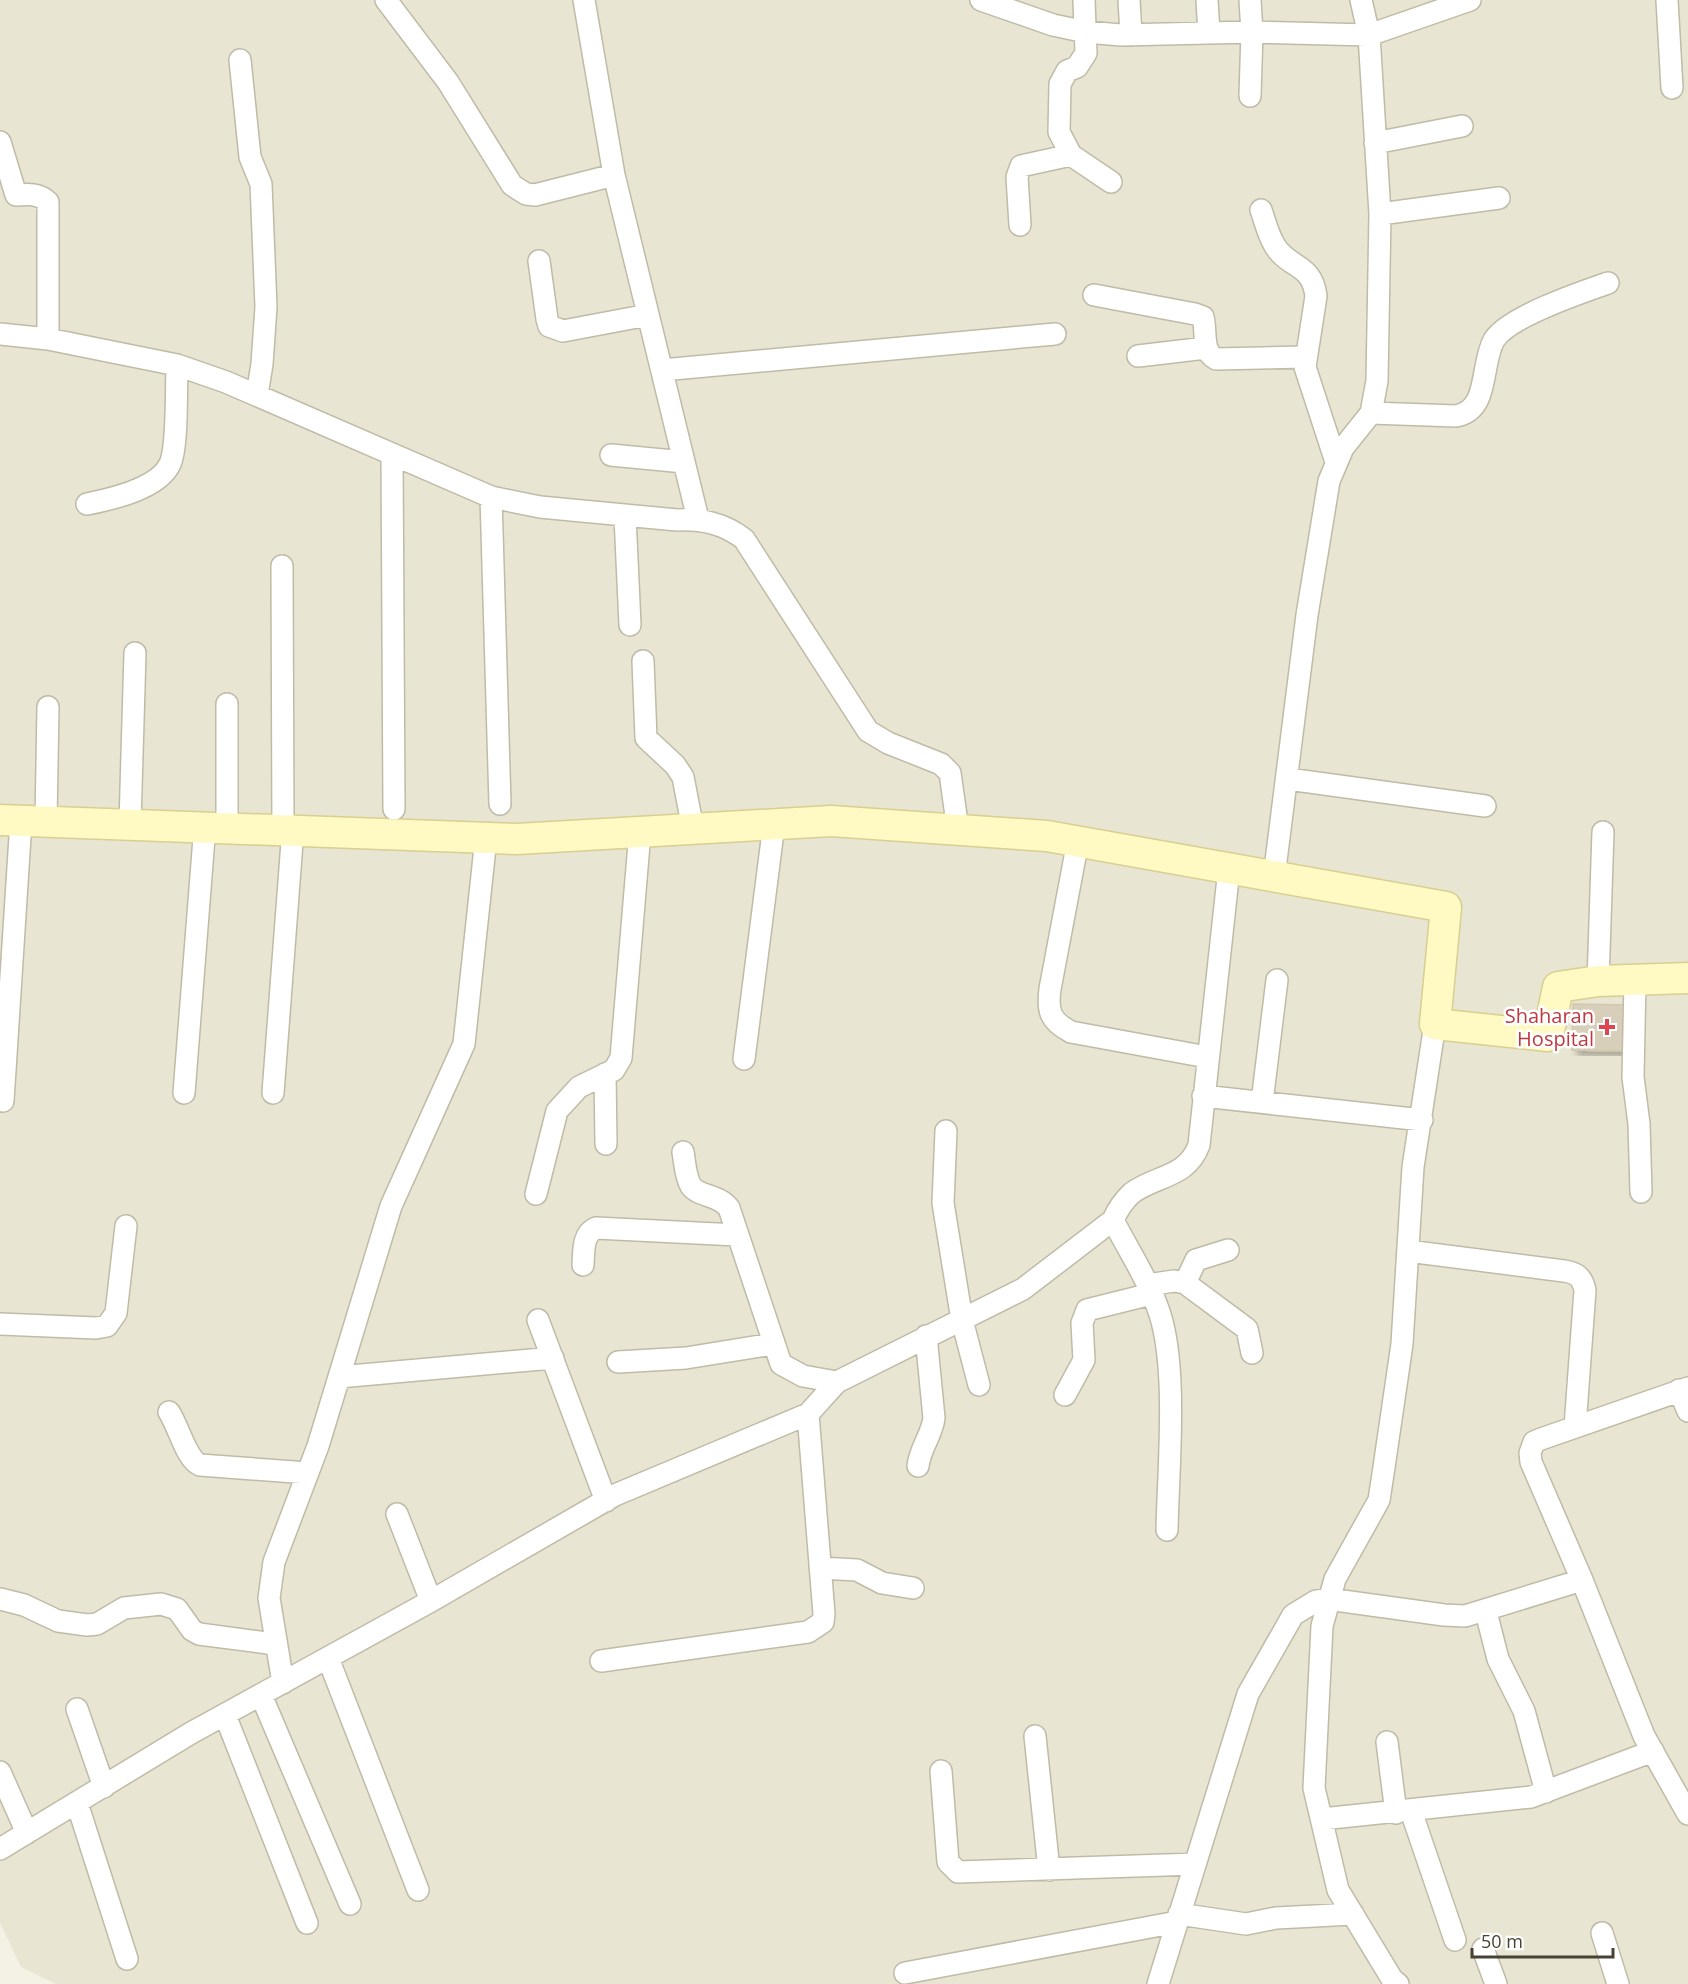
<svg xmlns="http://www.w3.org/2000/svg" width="1688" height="1984" viewBox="0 0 1688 1984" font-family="'Open Sans',sans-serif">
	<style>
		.residential { fill: #e8e5d2 }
		.building { fill: #d7cfb9; stroke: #d2c8ac; stroke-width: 1.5; filter: url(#shadow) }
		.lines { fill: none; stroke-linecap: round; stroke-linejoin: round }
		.street-casing { stroke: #c0bba7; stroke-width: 24 }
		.secondary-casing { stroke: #d8cf90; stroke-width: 33 }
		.street { stroke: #fff; stroke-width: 21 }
		.secondary { stroke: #fff9c4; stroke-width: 30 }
		.health-dot { fill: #e0444e; stroke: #fff; stroke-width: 2 }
		.labels { text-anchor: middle; stroke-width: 5; stroke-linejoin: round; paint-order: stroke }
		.health-label { font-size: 20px; fill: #be3a42; stroke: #fff; text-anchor: end }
	</style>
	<defs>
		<filter id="shadow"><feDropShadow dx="5.5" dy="5.5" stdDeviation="3" flood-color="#0004"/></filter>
	</defs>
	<rect width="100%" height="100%" fill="#f4f2e5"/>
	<path class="residential" d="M0,0H1688V1984H56L21,1967L0,1923Z"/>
	<path class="building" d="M1573,1004L1629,1005L1628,1051L1572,1050Z"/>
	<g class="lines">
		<g class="street-casing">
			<path id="street" d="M386,0L448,82L512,185L526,194L535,195L614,175
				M584,0L614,175L698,519
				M981,0L1053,25L1086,32L1121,35L1252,32L1369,35L1361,0
				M1084,0L1086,53L1077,67L1067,71L1060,84L1059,132L1071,155L1111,182
				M1129,0L1131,35
				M1207,0L1209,33
				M1250,0L1252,32L1250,96
				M1667,0L1672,88
				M240,60L250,157L261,184L266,307L262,364L257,395
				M0,142L16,195C28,194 39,193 48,202V339
				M1375,143L1462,126
				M1261,210C1265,221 1268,235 1275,246C1289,269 1312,263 1316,296L1305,367L1336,462
				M1380,214L1499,198
				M1020,225L1017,177L1021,166L1071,155
				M539,261L547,319L549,326L563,331L648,315
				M1094,295L1195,314L1203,317C1207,332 1201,351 1216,359L1305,357
				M0,334L48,339L177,365L226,382L491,497L540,507L677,520C702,519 723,523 744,539L868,731L888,743L941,764L950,773L958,830
				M1138,356L1206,348
				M662,370L1055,334
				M1371,413L1456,416C1490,410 1480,365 1494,340C1508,317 1582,292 1608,283
				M392,454L394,809
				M611,455L684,462
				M491,497L500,804
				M87,504C112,499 158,489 170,464C178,446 176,388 177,365
				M625,516L630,625
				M282,566L283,829
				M643,661L646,738L675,765L683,777L693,829
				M1288,779L1485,806
				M46,821L48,707
				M130,823L135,653
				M227,826V704
				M1078,841L1050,989C1047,1011 1050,1021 1071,1032L1207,1057
				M1274,877L1307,615L1329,481L1343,448L1371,413L1377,381L1380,214L1369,35L1470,0
				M1598,981L1603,832
				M1635,981L1633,1077L1639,1124L1641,1192
				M744,1059L774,824
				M605,1074L606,1144
				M184,1093L205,825
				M273,1093L293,829
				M1203,1096L1422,1120
				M3,1101L21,821
				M1262,1102L1277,980
				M946,1131L943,1203L962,1320L979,1385
				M683,1152C685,1163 685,1176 691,1186C699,1197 718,1194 729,1208L781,1364L803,1376L837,1382
				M536,1194L557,1111L579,1087L614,1070L621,1058L640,832
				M1113,1220C1127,1248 1146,1276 1157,1306C1179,1360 1168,1470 1167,1530
				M1408,1251L1564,1271C1577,1273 1582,1277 1585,1290L1575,1427
				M583,1265C584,1252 582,1234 596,1228L737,1235
				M1185,1283L1196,1260L1228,1250
				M1147,1285L1174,1281L1185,1283L1247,1329L1252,1353
				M538,1320L606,1501
				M0,1324L96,1328L107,1326L116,1313L126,1226
				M618,1362L686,1358L773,1344
				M339,1377L553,1358
				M1688,1388L1541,1439L1534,1442L1530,1453L1531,1462L1582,1580L1644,1736L1688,1814
				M1679,1390L1688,1411
				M1065,1395L1084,1360L1082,1323L1087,1310L1151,1294
				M169,1412C179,1427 186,1459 200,1465L308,1473
				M918,1466C920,1448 932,1435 934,1418L926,1336
				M397,1514L431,1601
				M820,1568L857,1570L882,1583L913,1588
				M0,1599L24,1605L58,1621L87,1625L97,1624L124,1608L161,1604L177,1609L192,1630L199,1634L275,1644
				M1486,1612L1498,1659L1524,1711L1546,1792
				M328,1658L418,1890
				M601,1661L808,1632L823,1622L824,1614L808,1414
				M283,1683L269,1598L274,1562L318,1446L391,1206L464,1044L486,838
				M261,1695L350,1904
				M77,1709L104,1787
				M225,1715L307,1923
				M1035,1736L1049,1870
				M1387,1742L1396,1813
				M941,1771L948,1862L958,1872L1195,1864
				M0,1772L27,1833
				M77,1803L127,1959
				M1411,1811L1455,1940
				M1322,1819L1531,1797L1653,1751
				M0,1849L191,1733L431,1601L615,1495L808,1414L837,1382L1023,1289L1113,1220C1118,1209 1123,1201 1132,1193C1156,1175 1187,1178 1199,1145L1229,869
				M1179,1914L1246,1924L1276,1918L1353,1914
				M1602,1933L1618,1984
				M1483,1949L1496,1984
				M905,1973L1177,1922
				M1158,1984L1248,1694L1293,1615L1316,1601L1328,1599L1444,1615L1465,1616L1582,1580
				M1398,1984L1392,1979L1338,1890L1314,1788L1322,1626L1335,1579L1379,1500L1383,1474L1402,1344L1413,1167L1435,1024"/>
		</g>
		<g class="secondary-casing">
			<path id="secondary" d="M0,820L517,839L831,821L1047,836L1446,907L1435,1024L1548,1036L1558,987L1598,981L1688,978"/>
		</g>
		<use href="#street" class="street"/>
		<use href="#secondary" class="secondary"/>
	</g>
	<path class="health-dot" d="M1604 1018h6v6h6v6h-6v6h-6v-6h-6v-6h6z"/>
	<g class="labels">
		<g class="health-label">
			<text x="1594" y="1023">Shaharan<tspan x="1594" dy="23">Hospital</tspan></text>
		</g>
	</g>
	<path d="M1472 1948v9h141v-9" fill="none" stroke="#474234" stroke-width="3"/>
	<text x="1481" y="1948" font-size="18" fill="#474234" stroke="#ffffff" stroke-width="4.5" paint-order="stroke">50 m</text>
</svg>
